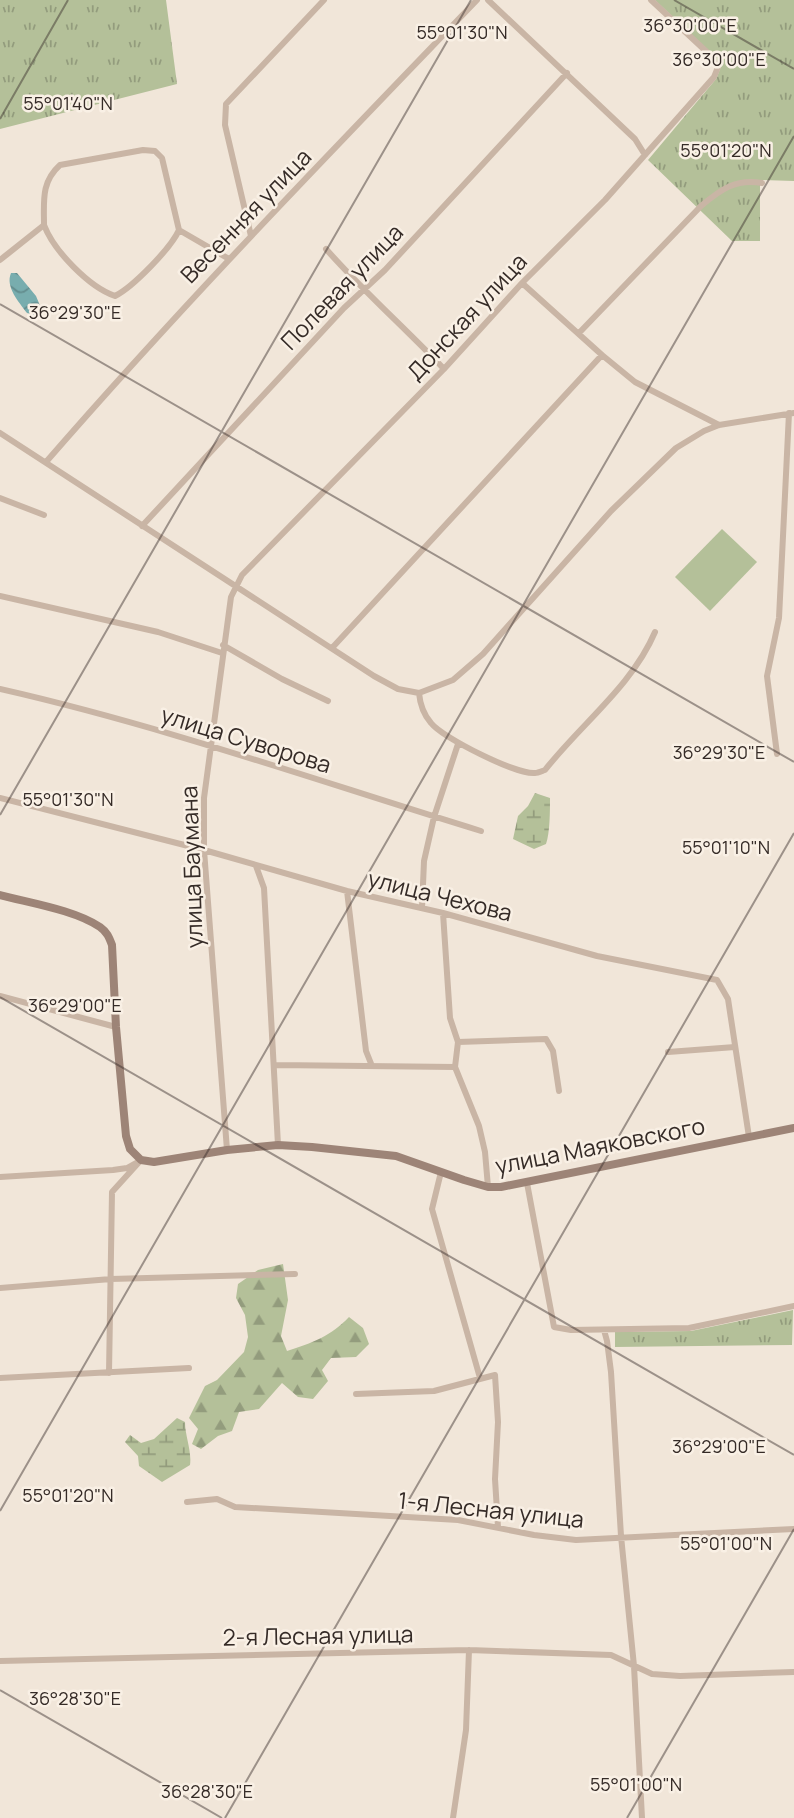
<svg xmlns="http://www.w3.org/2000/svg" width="794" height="1818" viewBox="0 0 794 1818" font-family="Manrope,sans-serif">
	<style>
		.grass { fill: url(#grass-tufts) }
		.forest { fill: url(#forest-firs) }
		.wetland { fill: url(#wetland-marsh) }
		.park { fill: #b4c099 }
		.water { fill: url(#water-waves) }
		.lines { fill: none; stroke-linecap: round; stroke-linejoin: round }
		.street { stroke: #c9b5a5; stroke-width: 6 }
		.secondary { stroke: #9d8477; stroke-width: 8 }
		.ticks { fill: none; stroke: #352b27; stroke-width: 2; stroke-opacity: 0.45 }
		.labels { text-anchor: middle; stroke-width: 5; stroke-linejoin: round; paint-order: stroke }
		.street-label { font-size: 23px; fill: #352b27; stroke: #f9f0e5 }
		.ticks-label { font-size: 18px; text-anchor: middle; fill: #352b27; stroke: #f9f0e5; stroke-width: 5; stroke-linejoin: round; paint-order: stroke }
	</style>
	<defs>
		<pattern id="grass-tufts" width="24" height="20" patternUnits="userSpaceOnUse" patternTransform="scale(1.75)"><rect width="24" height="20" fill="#b4c099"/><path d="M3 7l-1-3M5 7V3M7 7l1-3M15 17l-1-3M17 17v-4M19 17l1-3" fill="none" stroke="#939c7d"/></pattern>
		<pattern id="forest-firs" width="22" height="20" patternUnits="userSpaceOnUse" patternTransform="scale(1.75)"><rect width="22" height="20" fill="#b4c099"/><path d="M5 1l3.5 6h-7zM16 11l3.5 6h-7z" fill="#939c7d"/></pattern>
		<pattern id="wetland-marsh" width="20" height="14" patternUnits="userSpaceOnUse" patternTransform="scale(1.75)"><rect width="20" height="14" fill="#b4c099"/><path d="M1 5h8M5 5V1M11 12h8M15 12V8" fill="none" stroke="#939c7d"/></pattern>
		<pattern id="water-waves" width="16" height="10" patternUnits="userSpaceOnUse" patternTransform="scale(1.75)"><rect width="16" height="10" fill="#78adae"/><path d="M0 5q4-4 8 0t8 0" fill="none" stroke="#638d8e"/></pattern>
	</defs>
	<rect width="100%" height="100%" fill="#f1e6d9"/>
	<path class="grass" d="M0,0H166L177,84L0,129Z
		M655,0H794V181L760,180V241H732L648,160L716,79L721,67L711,53Z
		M793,1310L792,1345L615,1347V1332L691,1331Z"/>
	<path class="forest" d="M283,1264L288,1300L281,1336L287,1351C312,1343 331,1336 349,1317L363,1328L369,1344L356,1357L331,1358L322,1370L328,1381L313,1399L298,1397L282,1383L259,1409L239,1412L232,1431L218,1436L201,1449L192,1444L198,1429L189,1418L205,1386L217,1380L244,1352L248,1337L245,1315L236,1298L238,1284L258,1270Z"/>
	<path class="wetland" d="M535,793L550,798C550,811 550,833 546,844L534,849L513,839L518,816L528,806Z
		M177,1418L185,1422C185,1436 192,1451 190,1465L162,1482L139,1466L138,1456L125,1442L130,1435L141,1443L154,1439Z"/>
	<path class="park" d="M722,529L757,562L710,611L675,577Z"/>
	<path class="water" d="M11,273H17L36,296L41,308L34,315L27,313C19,302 5,287 11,273Z"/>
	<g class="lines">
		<path class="street" d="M488,0L635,139L645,155
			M44,225C44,201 41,182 60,165L143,150L155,151L162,158L179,230
			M251,236L225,125L226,104L324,0
			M326,249C363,291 405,328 444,369
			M0,260L44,225C54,251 89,287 115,296C133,287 171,248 179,230L229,259
			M522,283L602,355L635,382L719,425
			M579,333L701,206C720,190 736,178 762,183
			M0,433L374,676L398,689L419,693
			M46,462C184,303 331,152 477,0
			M0,498L44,515
			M142,526L344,308L385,270L567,73
			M0,596L158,632L222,653
			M223,645L282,679L328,701
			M332,648L602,355
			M0,689C163,726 321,782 481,831
			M419,693L453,680L483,654L611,511L676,448L704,431L719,425L794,413
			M419,693C420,704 424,715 431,723C443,738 517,775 535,773C538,773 542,771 545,770C581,724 632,686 655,632
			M777,754L767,676L779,618L789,413
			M0,798L204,850L347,891L443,913L597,956L717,980L728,999L749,1137
			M256,866L264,888L278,1145
			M347,891L366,1051L372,1066
			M422,908L424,861L434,817L458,744
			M443,913L450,1018L458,1042L455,1067L479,1126L485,1152L488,1187
			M0,996L116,1027
			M458,1042L546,1039L553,1051L559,1091
			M668,1052L735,1047
			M275,1065L455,1067
			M227,1150L204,850V798L231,597L242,575L444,369L522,283L605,200L714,77L718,67L709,54L651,0
			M441,1172L432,1209L480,1378
			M0,1177L113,1170L127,1168L136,1163
			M527,1183L554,1327L571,1330L689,1328L794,1306
			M0,1288L111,1279L295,1274
			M604,1330L607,1341L611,1372L621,1536L634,1666L642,1818
			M109,1373L112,1192L141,1160
			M0,1378L189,1368
			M356,1394L434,1391L495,1375L498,1422L495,1479L498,1527
			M187,1502L217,1499L235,1507L458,1520L534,1535L576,1540L794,1529
			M0,1661L469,1650L611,1655L652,1674L680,1676L794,1672
			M453,1818L466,1730L469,1650"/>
		<path class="secondary" d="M0,895C30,903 75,910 100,927C107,932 109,937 112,945L116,1027L126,1136L130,1149L141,1160L154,1162L227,1150L278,1145L312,1147L396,1156L464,1180L488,1187H501L794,1128"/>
	</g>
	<path class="ticks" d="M674,0L794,69M0,119L68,0M0,304L794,762M0,815L471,0M0,997L794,1455M0,1511L794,136M0,1690L222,1818M225,1818L794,833M627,1818L794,1529"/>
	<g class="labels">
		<g class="street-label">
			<text transform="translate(246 216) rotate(-46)" y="8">Весенняя улица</text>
			<text transform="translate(342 287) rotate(-46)" y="8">Полевая улица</text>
			<text transform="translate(467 317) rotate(-47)" y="8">Донская улица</text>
			<text transform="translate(246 740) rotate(17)" y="8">улица Суворова</text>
			<text transform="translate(192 867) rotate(-92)" y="8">улица Баумана</text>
			<text transform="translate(440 896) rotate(14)" y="8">улица Чехова</text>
			<text transform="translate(600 1146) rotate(-11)" y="8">улица Маяковского</text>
			<text transform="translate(491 1510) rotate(6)" y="8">1-я Лесная улица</text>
			<text transform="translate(318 1636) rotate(-1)" y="8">2-я Лесная улица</text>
		</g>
	</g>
	<g class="ticks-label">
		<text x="690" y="32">36°30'00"E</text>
		<text x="462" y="39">55°01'30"N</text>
		<text x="719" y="66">36°30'00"E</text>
		<text x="68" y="110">55°01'40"N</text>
		<text x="726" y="157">55°01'20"N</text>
		<text x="75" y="319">36°29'30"E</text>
		<text x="719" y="759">36°29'30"E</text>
		<text x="68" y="806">55°01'30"N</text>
		<text x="726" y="854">55°01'10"N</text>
		<text x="75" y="1012">36°29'00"E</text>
		<text x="719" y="1453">36°29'00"E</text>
		<text x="68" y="1502">55°01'20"N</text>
		<text x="726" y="1550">55°01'00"N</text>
		<text x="75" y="1705">36°28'30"E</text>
		<text x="636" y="1791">55°01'00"N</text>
		<text x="207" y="1798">36°28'30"E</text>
	</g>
</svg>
